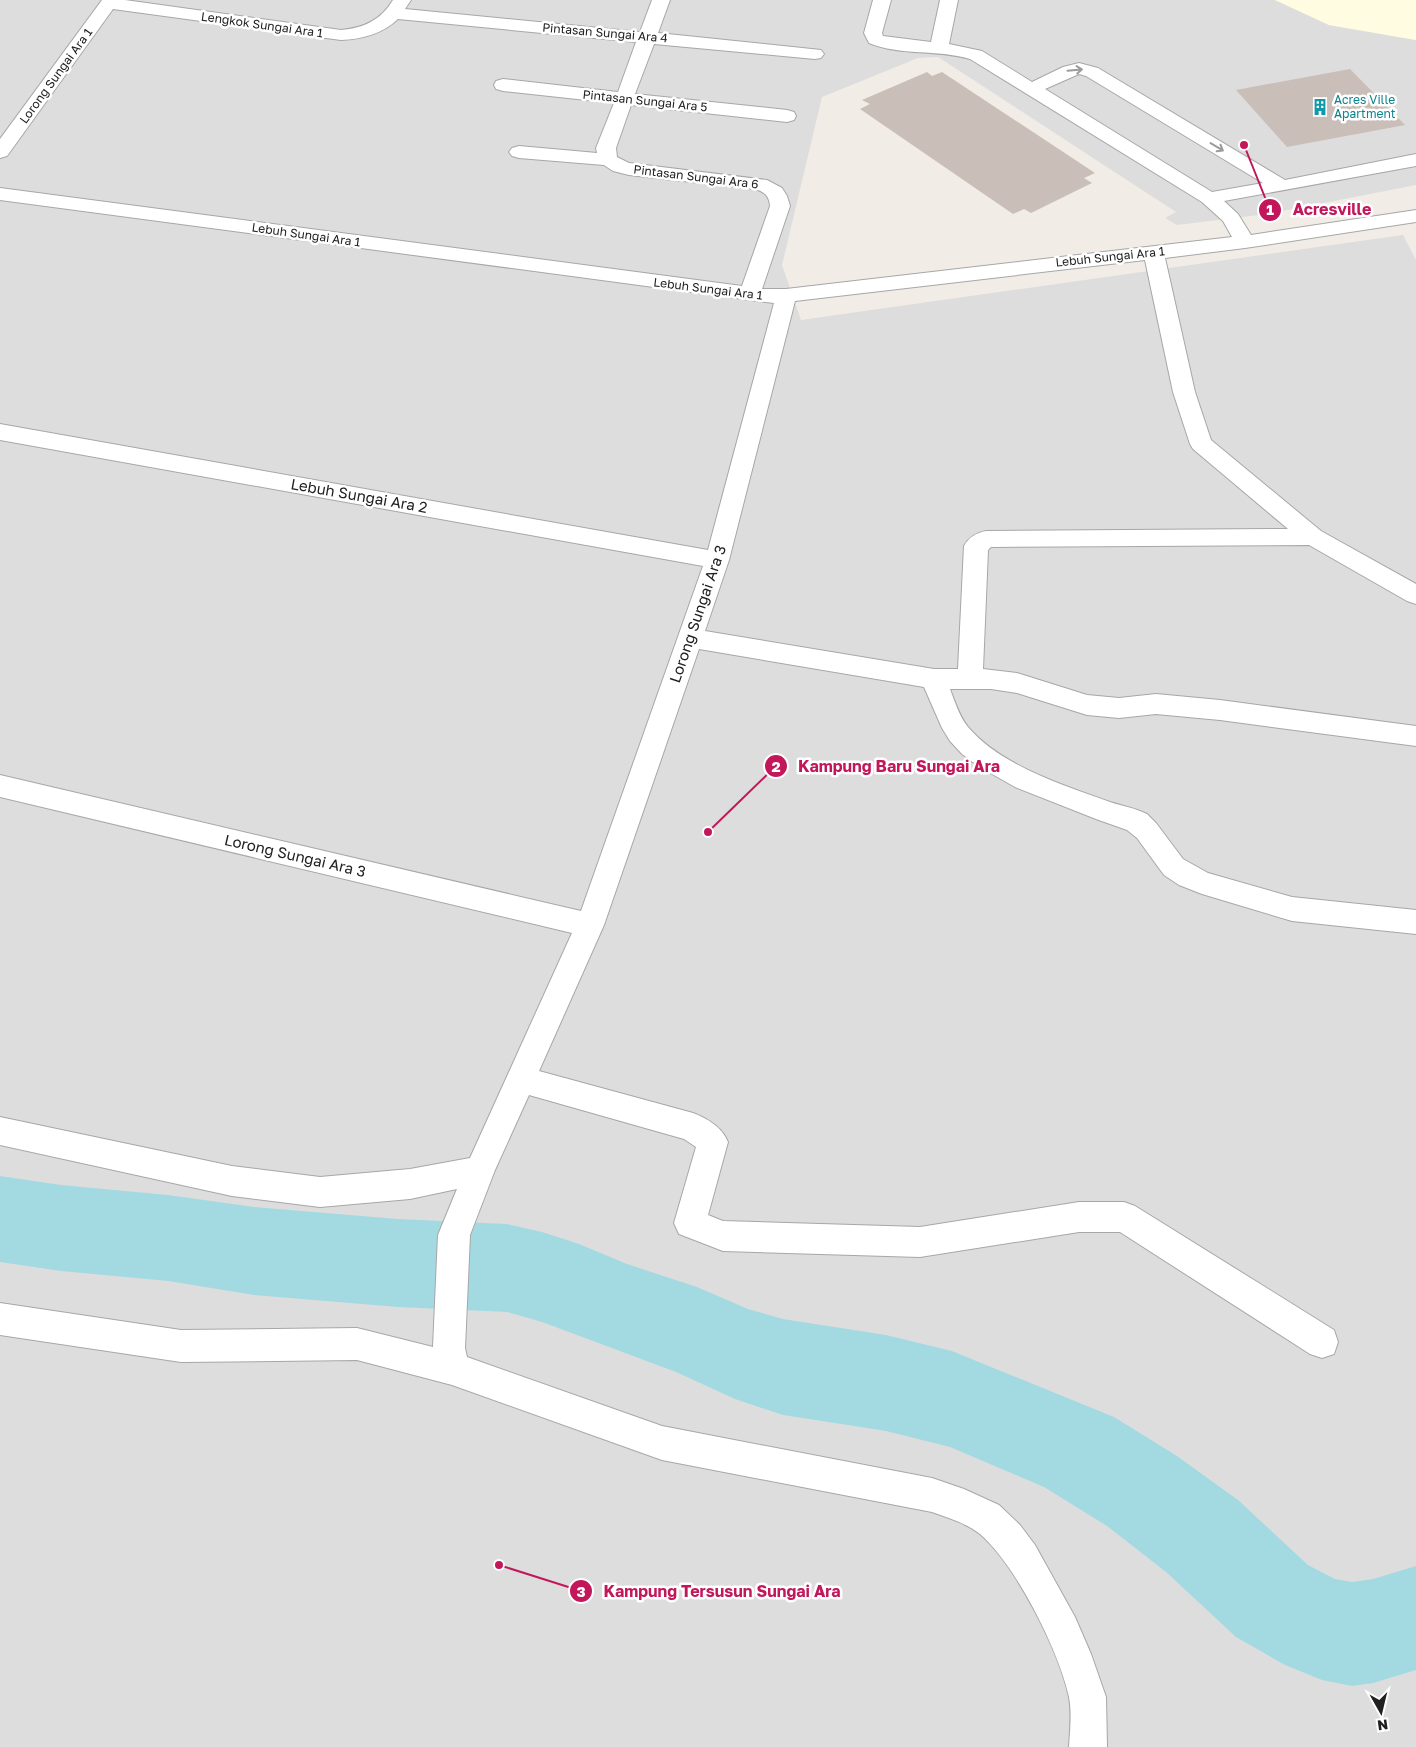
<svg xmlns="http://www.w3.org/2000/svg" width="1416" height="1747" viewBox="0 0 1416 1747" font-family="'Golos Text',sans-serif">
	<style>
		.residential { fill: #dedddd }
		.education { fill: #fffce1 }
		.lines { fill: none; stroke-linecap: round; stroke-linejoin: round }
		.river { fill: #a3dae2; fill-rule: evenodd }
		.building { fill: #c9beb8 }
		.minor-casing { stroke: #a7a7a7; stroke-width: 2 }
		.minor { fill: #fff; fill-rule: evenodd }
		.oneway { stroke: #9b9b9b }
		.labels { text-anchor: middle; stroke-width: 5; stroke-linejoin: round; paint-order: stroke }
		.far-street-label { font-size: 12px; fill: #202020; stroke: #fff }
		.far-culture-label { font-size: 12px; fill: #0d838f; stroke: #fff; text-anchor: start }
		.street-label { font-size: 15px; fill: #202020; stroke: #fff }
		.leader { fill: none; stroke: #c2185b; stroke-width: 2 }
		.callout-dot { fill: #c2185b; stroke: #fff; stroke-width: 2 }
		.mark-label { font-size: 15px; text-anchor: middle; font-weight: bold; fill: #fff }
		.callout-label { font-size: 16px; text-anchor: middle; font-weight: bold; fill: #c2185b; stroke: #fff; stroke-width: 5; stroke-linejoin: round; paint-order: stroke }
	</style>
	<rect width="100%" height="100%" fill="#f1ece6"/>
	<path class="residential" d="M0,0H1275L1329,25L1416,40V185L1267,214L1177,225L1165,218L1176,212L938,57L918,58L822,97L782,265L801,320L1403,235L1416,260V1747H0Z"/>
	<path class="education" d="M1275,0H1416V40L1329,25Z"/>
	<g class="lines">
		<path class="river" d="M0,1176L61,1185L168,1195L254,1207L398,1219L507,1224L542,1232L579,1244L627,1264L697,1287L748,1309L783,1319L886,1335L952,1351L1114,1417L1177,1456L1238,1500L1308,1565L1335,1579L1352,1582L1373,1579L1416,1566V1670L1373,1683L1352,1686L1322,1680L1285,1665L1236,1637L1166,1572L1107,1526L1044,1487L950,1447L886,1431L783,1415L735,1399L676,1372L542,1322L507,1312L398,1307L254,1295L168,1281L61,1271L0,1262Z"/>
	</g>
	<path class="building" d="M1350,69L1405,125L1287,147L1236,90Z
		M927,72L932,76L942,72L1095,173L1084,178L1092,183L1031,213L1024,209L1013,214L860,109L870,104L862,100Z"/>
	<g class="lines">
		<g class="minor-casing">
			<path id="minor" d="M102,0H125L341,30C364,28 381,20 393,0H411L405,9L640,32L652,0H670L658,33L821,50L824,54L821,58L815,59L654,44L635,94L787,110L794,112L796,116L794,120L787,122L631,105L616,148L617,157L629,163L767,180L782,188L787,196L790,206L762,289H786L1232,237L1223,221L1202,202L970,59C937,49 900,56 869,43L864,33L873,0H891L882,33L883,36L931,42L940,0H958L949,44L982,51L1032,82L1063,67L1079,63L1098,68L1285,180L1416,154V166L1224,201L1238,214L1251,235L1416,210V222L1245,248L1165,258L1195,392L1211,440L1321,531L1416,584V604L1407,601L1309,545L991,547L988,550L983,669L1017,673L1087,695L1119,698L1156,694L1220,700L1416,726V746L1220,720L1156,714L1119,718L1087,715L1017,693L991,689H950C955,702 959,716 968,727C1000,765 1064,786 1110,802C1122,806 1135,808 1147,814L1156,823L1183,859L1208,873L1292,897L1416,910V934L1292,921L1202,894L1179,885L1164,875L1137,838L1127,830L1096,819L1015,787L978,766L962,754L950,741L942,728L924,687L699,649L604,925L539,1071L693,1113C708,1119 722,1127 728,1142L708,1215L723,1221L920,1227L1079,1202H1124L1135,1206L1334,1330L1338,1342L1334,1354L1322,1358L1310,1354L1120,1232H1079L920,1257L723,1251L679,1234L674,1223L696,1147L684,1139L529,1095L495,1170L470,1235L465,1348L467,1357L662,1426L932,1478L964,1489L999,1505L1020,1525L1035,1545L1075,1617L1091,1654L1106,1697L1107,1747H1069C1070,1731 1072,1713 1069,1697C1059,1651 1016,1565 980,1534C966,1523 949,1518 932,1512L662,1460L452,1385L357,1360L181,1362L0,1335V1303L181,1330L357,1328L433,1347L438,1235L457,1189L410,1199L320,1207L232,1196L0,1145V1117L232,1166L320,1177L410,1169L470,1158L572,933L0,797V775L581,911L703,566L0,440V424L708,550L774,303L0,200V188L742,286L770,206C769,196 765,192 755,189L629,175L613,171L604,165L519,158L512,156L509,152L512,148L519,146L597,153L596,148L614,103L503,91L496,89L494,85L496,81L503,79L618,92L636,42L398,19C382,34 363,39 341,40L113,9L7,156L0,158V139ZM1079,74L1086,76L1263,183L1212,192L1045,89ZM1145,260L1173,392L1190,444L1193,449L1288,529L986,531C976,533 969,537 964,546L958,669H934L705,631L729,560L795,301Z"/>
		</g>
		<use href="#minor" class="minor"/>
	</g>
	<defs><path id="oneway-shaft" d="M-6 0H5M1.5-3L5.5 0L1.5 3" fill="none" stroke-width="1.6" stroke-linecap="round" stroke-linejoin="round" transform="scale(1.25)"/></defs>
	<g class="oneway">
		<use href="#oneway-shaft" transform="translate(1075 70) rotate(-5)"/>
		<use href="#oneway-shaft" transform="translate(1217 147) rotate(31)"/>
	</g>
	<defs>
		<g id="building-bare" transform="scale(1.35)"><path d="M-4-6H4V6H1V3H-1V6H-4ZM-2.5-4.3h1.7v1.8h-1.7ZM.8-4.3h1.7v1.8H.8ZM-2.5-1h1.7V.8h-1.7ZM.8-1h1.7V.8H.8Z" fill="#0f9aa8" stroke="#fff" stroke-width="2.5" paint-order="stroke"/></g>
	</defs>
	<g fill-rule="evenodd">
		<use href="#building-bare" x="1320" y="107"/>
	</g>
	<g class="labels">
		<g class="far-street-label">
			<text transform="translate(262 25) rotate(8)" y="4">Lengkok Sungai Ara 1</text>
			<text transform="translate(605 33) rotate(5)" y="4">Pintasan Sungai Ara 4</text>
			<text transform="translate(56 76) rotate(-54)" y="4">Lorong Sungai Ara 1</text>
			<text transform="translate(645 101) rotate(6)" y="4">Pintasan Sungai Ara 5</text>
			<text transform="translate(696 177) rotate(7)" y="4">Pintasan Sungai Ara 6</text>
			<text transform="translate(306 235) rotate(8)" y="4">Lebuh Sungai Ara 1</text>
			<text transform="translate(1110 257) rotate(-6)" y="4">Lebuh Sungai Ara 1</text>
			<text transform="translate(708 289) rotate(7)" y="4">Lebuh Sungai Ara 1</text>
		</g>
		<g class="far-culture-label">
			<text x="1334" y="104">Acres Ville<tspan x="1334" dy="14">Apartment</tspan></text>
		</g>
		<g class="street-label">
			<text transform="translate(359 496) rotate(10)" y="5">Lebuh Sungai Ara 2</text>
			<text transform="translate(698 614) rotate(-71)" y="5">Lorong Sungai Ara 3</text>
			<text transform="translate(295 856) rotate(13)" y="5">Lorong Sungai Ara 3</text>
		</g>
	</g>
	<path class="leader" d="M1244 145L1270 210M708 832L776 766M499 1565L581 1591"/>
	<g class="callout-dot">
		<circle cx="1244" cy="145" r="5"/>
		<circle cx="708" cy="832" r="5"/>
		<circle cx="499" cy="1565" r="5"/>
		<circle cx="1270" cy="210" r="12"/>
		<circle cx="776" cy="766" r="12"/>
		<circle cx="581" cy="1591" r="12"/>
	</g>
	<g class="mark-label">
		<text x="1270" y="215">1</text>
		<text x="776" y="772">2</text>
		<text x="581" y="1597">3</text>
	</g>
	<g class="callout-label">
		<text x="1332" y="215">Acresville</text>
		<text x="899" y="772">Kampung Baru Sungai Ara</text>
		<text x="722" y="1597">Kampung Tersusun Sungai Ara</text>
	</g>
	<g transform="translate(1381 1712) rotate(172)" stroke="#ffffff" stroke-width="4" paint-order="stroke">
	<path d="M0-4L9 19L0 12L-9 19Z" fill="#202020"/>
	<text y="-8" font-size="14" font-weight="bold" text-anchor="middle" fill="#202020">N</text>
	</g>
</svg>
